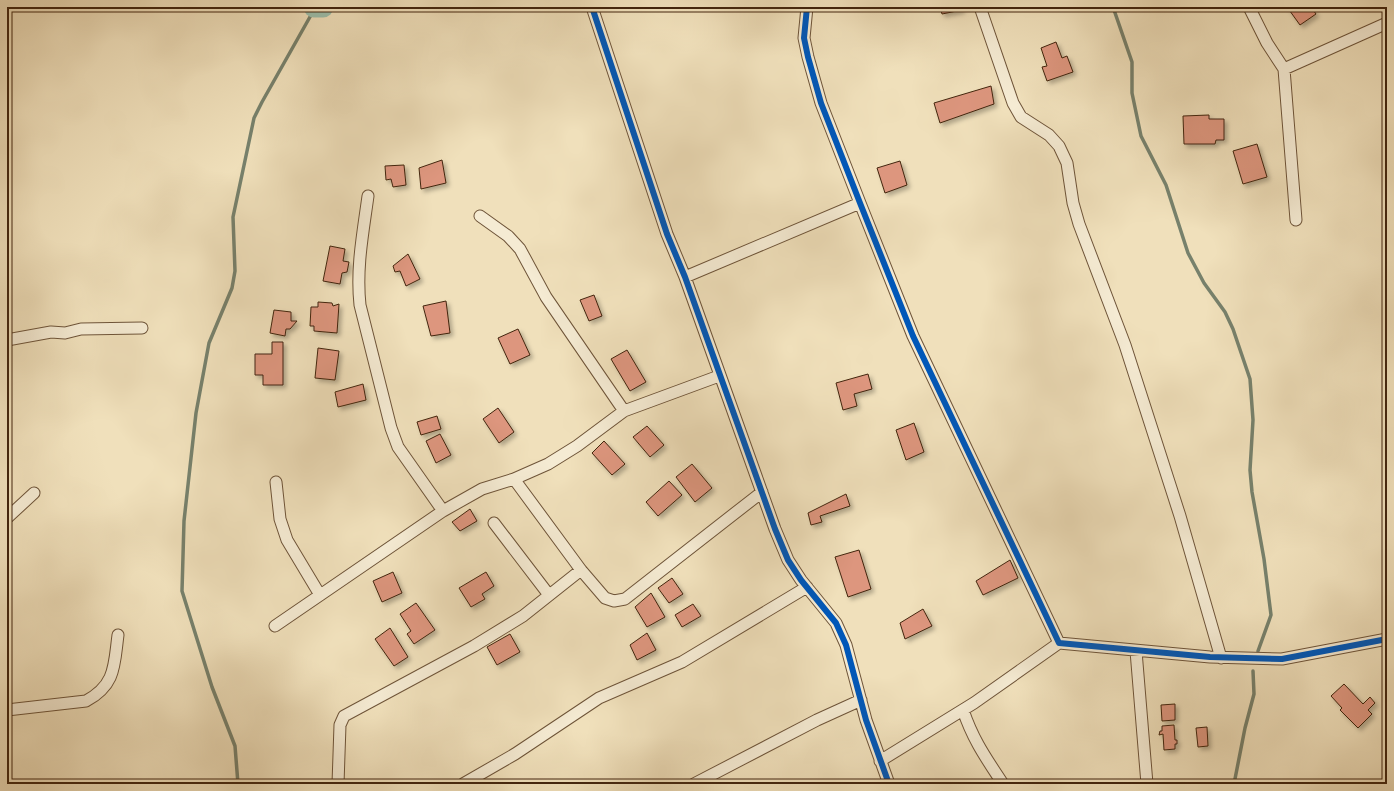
<svg xmlns="http://www.w3.org/2000/svg" width="1394" height="791" viewBox="0 0 1394 791" font-family="'EB Garamond',serif">
	<style>
		.lines { fill: none; stroke-linecap: round; stroke-linejoin: round }
		.stream { stroke: #77816c; stroke-width: 3.5 }
		.river { stroke: #9bbeab; stroke-width: 21 }
		.building { fill: #dd967e; stroke: #42250e; filter: url(#shadow) }
		.street-casing { stroke: #6e5439; stroke-width: 13 }
		.street { stroke: #f5ebd3; stroke-width: 11 }
		.cycleway-casing { stroke: #f5ebd3; stroke-width: 8 }
		.cycleway { stroke: #0057b8; stroke-width: 6 }
	</style>
	<defs>
		<filter id="shadow"><feDropShadow dx="3" dy="3" stdDeviation="2" flood-color="#0004"/></filter>
	</defs>
	<rect width="100%" height="100%" fill="#f0e0bb"/>
	<filter id="stains"><feTurbulence type="fractalNoise" baseFrequency=".005" numOctaves="4"/><feColorMatrix values="0 0 0 0 .2 0 0 0 0 .09 0 0 0 0 .02 0 0 0 .5 -.17"/></filter>
	<radialGradient id="worn" r=".72"><stop offset=".6" stop-color="#630" stop-opacity="0"/><stop offset="1" stop-color="#630" stop-opacity=".3"/></radialGradient>
	<g class="lines">
		<path class="stream" d="M1113,7L1132,62V93L1141,136L1166,185L1188,253L1204,283L1225,312L1233,329L1250,379L1253,420L1250,470L1252,492L1264,559L1271,615L1258,651
			M238,784L235,746L212,687L182,591L184,521L196,413L209,343L232,288L235,271L233,217L250,137L254,118L262,102L315,8
			M1234,784L1245,728L1254,694L1253,671"/>
		<path class="river" d="M314,7H323"/>
	</g>
	<path class="building" d="M940,7H961L962,10L942,14Z
		M1287,7H1311L1316,14L1300,25Z
		M1056,42L1062,58L1067,56L1073,72L1047,81L1042,67L1047,66L1041,48Z
		M991,86L994,104L940,123L934,103Z
		M1209,115V119H1224V140H1216L1215,144H1184L1183,116Z
		M1257,144L1267,177L1243,184L1233,151Z
		M442,160L446,183L421,189L419,168Z
		M900,161L907,185L885,193L877,168Z
		M404,165L406,185L393,187L391,179L386,180L385,166Z
		M330,246L345,249L343,261L349,262L347,272L342,273L340,284L323,281Z
		M408,254L420,279L406,286L400,271L395,272L393,266Z
		M594,295L602,316L589,321L580,300Z
		M446,301L450,333L431,336L423,306Z
		M318,302L332,303L333,306L339,304L337,333L314,331V326H310L311,307H318Z
		M274,310L291,312V321H297L290,329H286L285,336L270,333Z
		M518,329L530,355L510,364L498,338Z
		M272,342H283V385H263V375H255V354H272Z
		M318,348L339,351L335,380L315,378Z
		M627,350L646,382L630,391L611,359Z
		M868,374L872,389L854,394L857,406L843,410L836,383Z
		M363,384L366,400L338,407L335,392Z
		M498,408L514,432L499,443L483,419Z
		M437,416L441,429L421,435L417,422Z
		M914,423L924,452L906,460L896,430Z
		M647,426L664,445L650,457L633,437Z
		M440,434L451,455L436,463L426,441Z
		M604,441L625,464L612,475L592,453Z
		M692,464L712,488L695,502L676,477Z
		M669,481L682,495L658,516L646,502Z
		M846,494L850,506L820,516L822,522L811,525L808,513Z
		M470,509L477,521L460,531L452,522Z
		M859,550L871,589L848,597L835,557Z
		M1010,560L1018,578L983,595L976,581Z
		M393,572L402,593L382,602L373,581Z
		M486,572L494,586L482,594L485,599L471,607L459,588Z
		M672,578L683,594L669,603L658,588Z
		M651,593L665,617L647,627L635,607Z
		M416,603L435,630L414,644L407,634L411,631L400,614Z
		M693,604L701,616L682,627L675,615Z
		M923,609L932,626L905,639L900,623Z
		M390,628L408,657L394,666L375,639Z
		M647,633L656,650L637,660L630,645Z
		M510,634L520,652L497,665L487,647Z
		M1344,684L1363,704L1370,697L1375,703L1368,710L1372,714L1358,728L1340,710L1342,708L1331,696Z
		M1175,704V720L1162,721L1161,705Z
		M1174,725L1175,740H1177V744H1175V749L1164,750L1163,734L1159,735L1160,731H1162V726Z
		M1207,727L1208,746L1198,747L1196,728Z"/>
	<g class="lines">
		<g class="street-casing">
			<path id="street" d="M592,7L667,234L685,277L775,529L788,560L801,580L836,623L846,645L866,720L889,784
				M807,7L804,38L808,57L821,103L860,203L913,336L1059,643L1210,657L1282,659L1387,639
				M980,7L1013,103L1021,117L1049,135L1059,146L1067,163L1073,203L1079,224L1125,345L1180,516L1221,658
				M1249,7L1267,43L1284,69L1296,220
				M1284,69L1387,23
				M368,196C363,233 356,268 360,305L391,428L398,447L443,511
				M480,216L508,236L520,249L546,297L624,411
				M685,277L860,203
				M7,340L51,332L65,333L81,329L142,328
				M514,479L581,570L605,598L614,601L625,599L762,492
				M276,482L280,519L287,540L320,595
				M7,518L34,493
				M494,523L549,595
				M275,626L443,511L482,489L514,479L548,464L577,446L624,411L719,376
				M1136,651L1147,784
				M7,710L86,701C116,685 114,665 118,635
				M963,710C973,740 986,758 1003,784
				M880,761L974,703L1059,643
				M338,784L340,725L344,716L474,646L523,616L581,570
				M463,784L515,754L599,698L682,662L807,587
				M694,784L817,720L861,700"/>
		</g>
		<use href="#street" class="street"/>
		<g class="cycleway-casing">
			<path id="cycleway" d="M592,7L667,234L685,277L775,529L788,560L801,580L836,623L846,645L866,720L889,784
				M807,7L804,38L808,57L821,103L860,203L913,336L1059,643L1210,657L1282,659L1387,639"/>
		</g>
		<use href="#cycleway" class="cycleway"/>
	</g>
	<rect width="1394" height="791" fill="none" stroke="#f0e0bb" stroke-width="24"/>
	<rect x="8" y="8" width="1378" height="775" fill="none" stroke="#42250e" stroke-width="2"/>
	<rect x="12" y="12" width="1370" height="767" fill="none" stroke="#42250e"/>
	<rect width="100%" height="100%" filter="url(#stains)"/>
	<rect width="100%" height="100%" fill="url(#worn)"/>
</svg>
